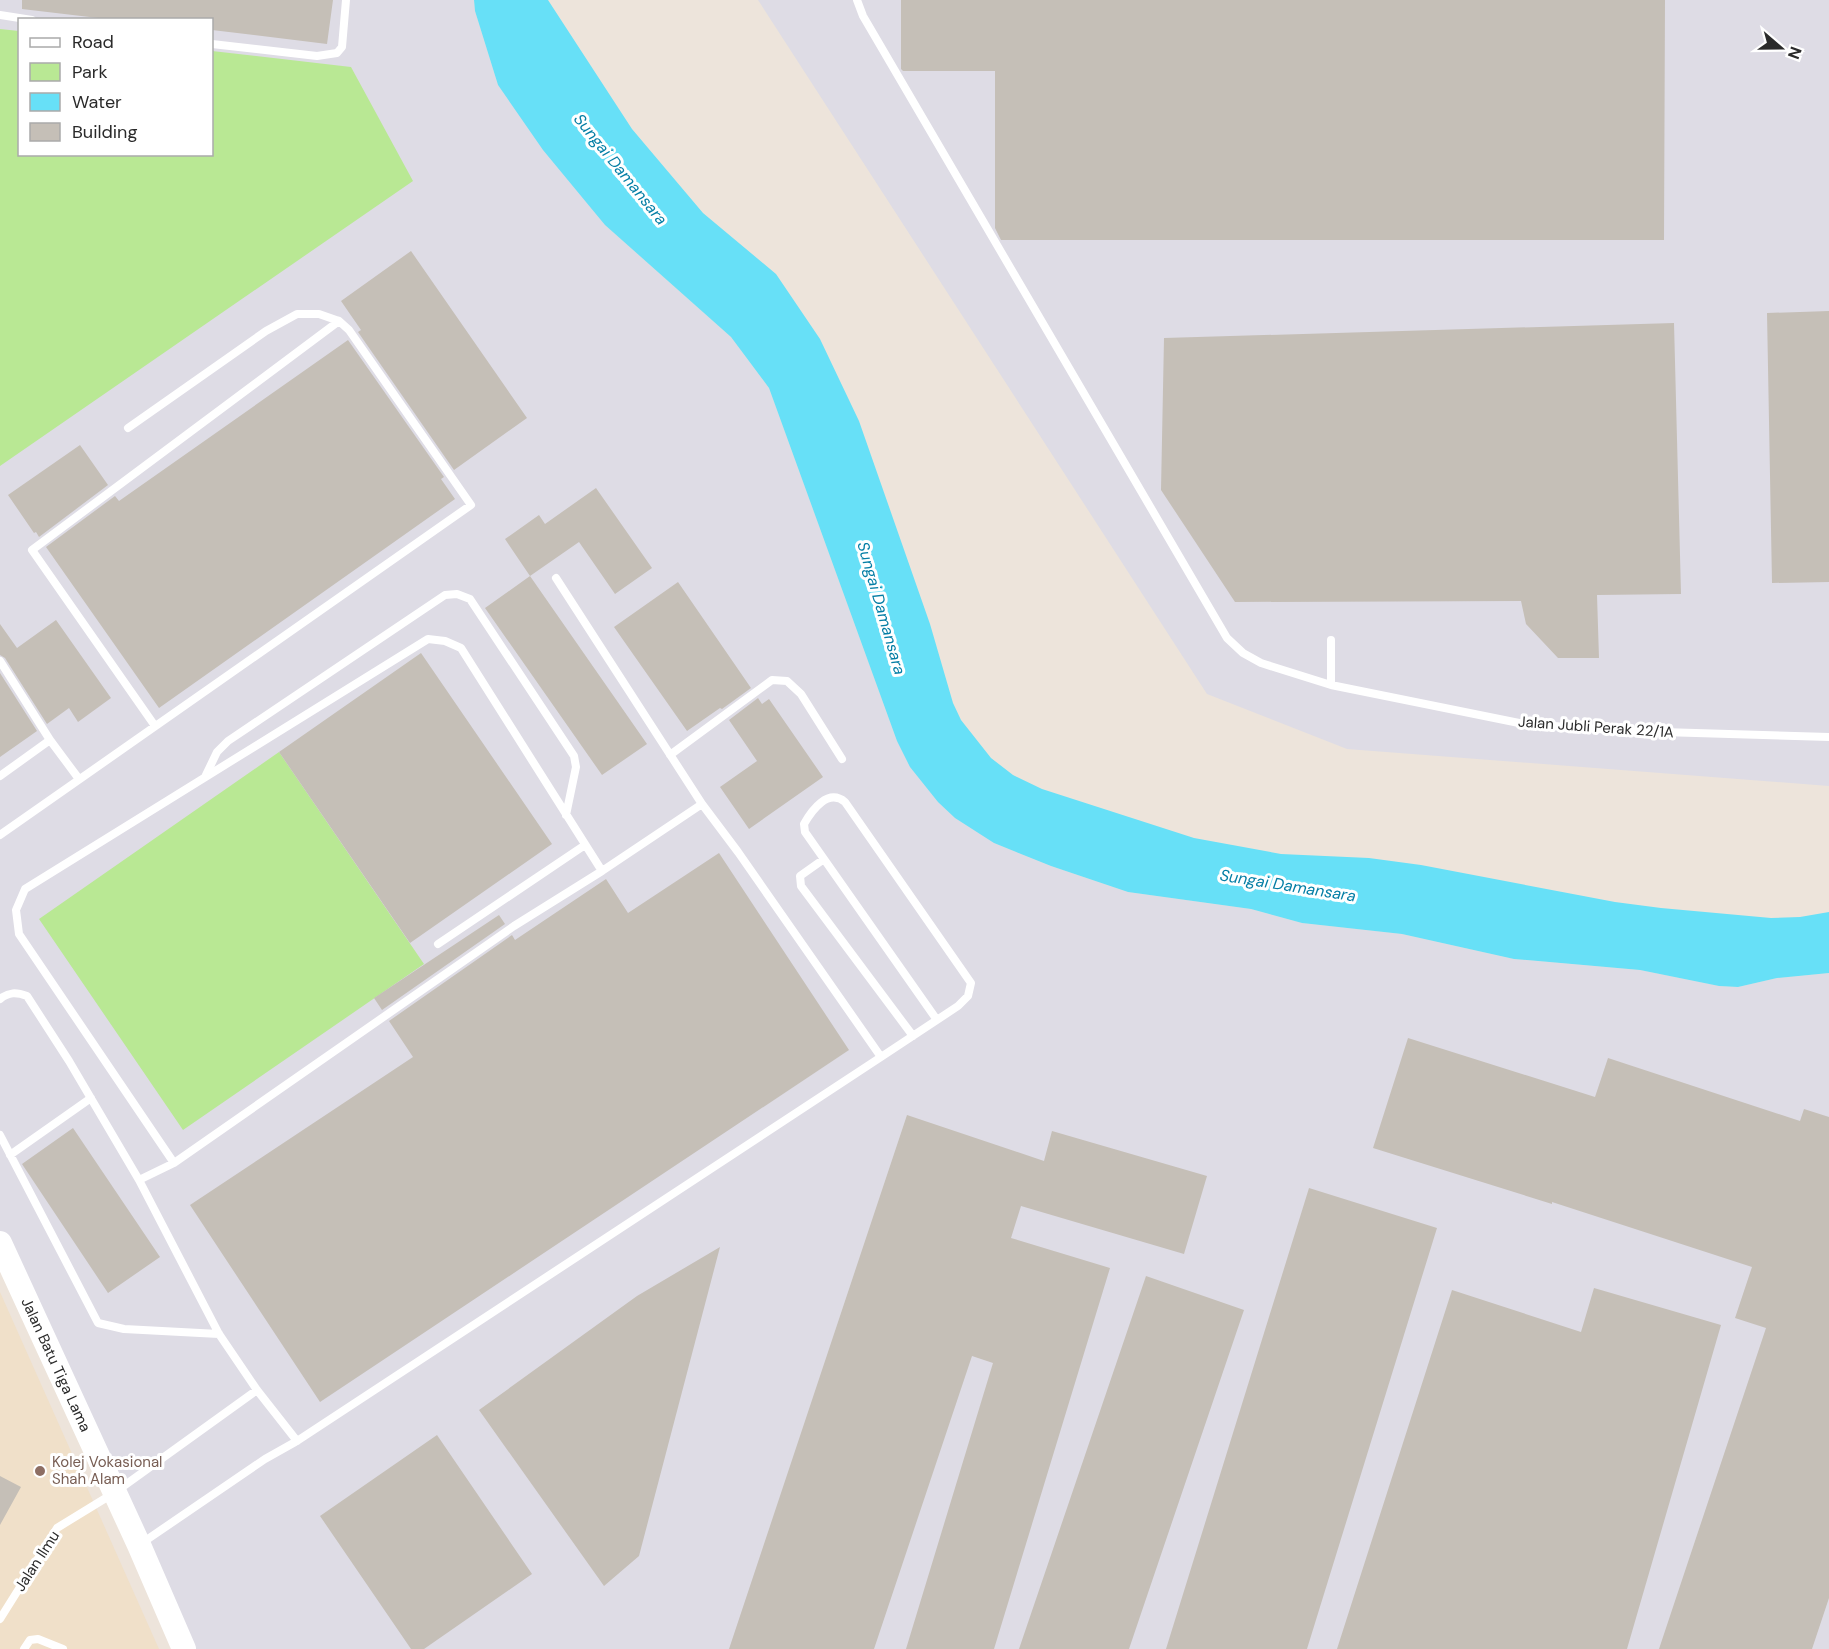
<svg xmlns="http://www.w3.org/2000/svg" width="1829" height="1649" viewBox="0 0 1829 1649" font-family="'DM Sans',sans-serif">
	<style>
		.industrial { fill: #dedce5; fill-rule: evenodd }
		.education { fill: #f0e0c9 }
		.green { fill: #b9e894 }
		.water { fill: #67e0f7 }
		.building { fill: #c5bfb7 }
		.lines { fill: none; stroke-linecap: round; stroke-linejoin: round }
		.service { stroke: #fff; stroke-width: 8 }
		.secondary { stroke: #fff; stroke-width: 24 }
		.education-dot { fill: #8d6e63; stroke: #fff; stroke-width: 2 }
		.labels { text-anchor: middle; stroke-width: 6; stroke-linejoin: round; paint-order: stroke }
		.street-label { font-size: 15px; fill: #2a2a2a; stroke: #fff }
		.education-label { font-size: 15px; fill: #785e54; stroke: #fff; text-anchor: start }
		.water-label { font-size: 16px; font-style: italic; fill: #047ea5; stroke: #fff }
	</style>
	<rect width="100%" height="100%" fill="#ede4db"/>
	<path class="industrial" d="M0,0H474L475,11L498,85L605,225L731,337L769,388L897,741L994,843L1051,866L1128,892L1251,909L1302,923L1402,934L1514,959L1640,970L1719,986L1738,987L1777,978L1829,973V1649H177L0,1234ZM20,20H212V154H20Z
		M758,0H1829V786L1347,749L1207,694Z"/>
	<path class="education" d="M0,1292L159,1649H0Z"/>
	<path class="green" d="M0,29L19,31L20,154H212V51L351,67L413,181L0,466Z
		M279,752L424,964L183,1130L39,919Z"/>
	<path class="water" d="M474,0H548L632,129L703,213L776,274L820,339L859,421L930,624L953,703L961,720L991,758L1013,775L1042,789L1194,838L1281,854L1369,858L1421,865L1615,902L1661,908L1771,918L1800,917L1829,912V973L1777,978L1738,987L1719,986L1640,970L1514,959L1402,934L1302,923L1251,909L1128,892L1051,866L994,843L955,818L938,802L910,767L897,741L769,388L731,337L605,225L543,150L498,85L475,11Z"/>
	<path class="building" d="M22,0H333L327,44L212,30V20H115L22,9Z
		M901,0H1665L1664,240H1001L995,228V71H903L901,69Z
		M411,251L527,418L454,470L358,332L361,330L341,301Z
		M1829,311V582L1772,583L1767,313Z
		M1674,323L1681,594L1597,595L1599,658H1558L1526,624L1521,601L1235,602L1161,490L1164,338Z
		M348,340L444,477L441,479L455,499L159,708L46,547L115,496L119,501Z
		M80,445L108,485L39,537L36,532L34,533L8,495Z
		M596,488L652,568L615,594L579,542L530,576L505,539L539,515L545,524Z
		M530,576L647,744L602,775L485,608Z
		M678,582L751,688L722,709L720,708L687,731L614,627Z
		M56,620L111,698L78,722L69,708L47,724L5,658L0,655V624L17,648Z
		M421,653L552,844L410,943L279,752Z
		M0,673L37,731L0,757Z
		M758,698L762,704L769,699L823,777L749,829L720,787L757,761L729,720Z
		M719,853L849,1050L320,1402L190,1205L413,1057L389,1021L512,935L515,940L606,879L628,913Z
		M499,915L505,924L382,1010L374,998Z
		M1408,1038L1595,1097L1608,1058L1800,1121L1804,1109L1829,1117V1598L1812,1649H1659L1766,1328L1735,1318L1752,1267L1552,1202V1204L1373,1148Z
		M907,1115L1044,1161L1052,1131L1207,1176L1184,1254L1021,1206L1011,1238L1110,1268L994,1649H906L993,1363L972,1356L874,1649H729Z
		M73,1128L160,1257L108,1293L22,1164Z
		M1309,1188L1437,1228L1307,1649H1166Z
		M720,1247L639,1556L604,1586L479,1410L637,1296Z
		M1146,1276L1244,1310L1129,1649H1019Z
		M1594,1288L1721,1325L1627,1649H1337L1452,1290L1581,1332Z
		M437,1435L532,1574L424,1649H411L320,1516Z
		M0,1476L21,1487L0,1525Z"/>
	<g class="lines">
		<path class="service" d="M857,0L863,16L1227,638L1243,653L1261,663L1331,685L1524,724L1628,731L1829,737
			M0,15L32,20
			M212,44L317,56L337,53L342,47L346,0
			M556,578L702,804
			M0,661L50,740
			M1331,685V640
			M155,726L32,550L339,321
			M670,755L772,680L787,681L801,694L842,759
			M0,776L50,740L79,779
			M205,777L217,752L228,741L445,595L457,594L470,599L574,756L576,767L566,815
			M0,835L471,505L349,330L339,321L319,314H297L266,331L128,428
			M824,859L800,876L801,886L913,1036
			M438,944L585,845
			M0,999C9,992 16,992 27,996L69,1061L139,1180L219,1334L257,1390L297,1441
			M0,1135L98,1323L124,1329L219,1334
			M10,1155L91,1098
			M174,1163L19,934L16,910L25,889L428,639L445,641L461,648L602,871
			M139,1180L174,1163L514,926L602,871L702,804L738,852L881,1057
			M142,1543L265,1459L297,1441L881,1057L958,1006L968,996L971,983L845,802C828,788 812,810 804,824L805,832L937,1020
			M0,1619L57,1528L114,1493L257,1390
			M24,1649L30,1640L38,1639L63,1649"/>
		<path class="secondary" id="s1" d="M0,1243L139,1545L184,1649"/>
	</g>
	<circle class="education-dot" cx="40" cy="1471" r="6"/>
	<g class="labels">
		<g class="street-label">
			<text transform="translate(1596 727) rotate(4)" y="5">Jalan Jubli Perak 22/1A</text>
			<text dy="5" stroke="none"><textPath href="#s1" startOffset="134">Jalan Batu Tiga Lama</textPath></text>
			<text transform="translate(37 1561) rotate(-57)" y="5">Jalan Ilmu</text>
		</g>
		<g class="education-label">
			<text x="52" y="1467">Kolej Vokasional<tspan x="52" dy="17">Shah Alam</tspan></text>
		</g>
		<g class="water-label">
			<text transform="translate(621 169) rotate(51)" y="6">Sungai Damansara</text>
			<text transform="translate(882 608) rotate(74)" y="6">Sungai Damansara</text>
			<text transform="translate(1288 885) rotate(9)" y="6">Sungai Damansara</text>
		</g>
	</g>
	<rect x="18" y="18" width="195" height="138" fill="#ffffff" stroke="#aaaaaa" stroke-width="1.5"/>
	<rect x="30" y="38" width="30" height="9" fill="#ffffff" stroke="#aaaaaa" stroke-width="1.5"/>
	<text x="72" y="48" font-size="18" fill="#2a2a2a">Road</text>
	<rect x="30" y="63" width="30" height="18" fill="#b9e894" stroke="#aaaaaa" stroke-width="1.5"/>
	<text x="72" y="78" font-size="18" fill="#2a2a2a">Park</text>
	<rect x="30" y="93" width="30" height="18" fill="#67e0f7" stroke="#aaaaaa" stroke-width="1.5"/>
	<text x="72" y="108" font-size="18" fill="#2a2a2a">Water</text>
	<rect x="30" y="123" width="30" height="18" fill="#c5bfb7" stroke="#aaaaaa" stroke-width="1.5"/>
	<text x="72" y="138" font-size="18" fill="#2a2a2a">Building</text>
	<g transform="translate(1781 48) rotate(110)" stroke="#ffffff" stroke-width="4.5" paint-order="stroke">
	<path d="M0-4.5L10 22L0 15L-10 22Z" fill="#2a2a2a"/>
	<text y="-9" font-size="16" font-weight="bold" text-anchor="middle" fill="#2a2a2a">N</text>
	</g>
</svg>
